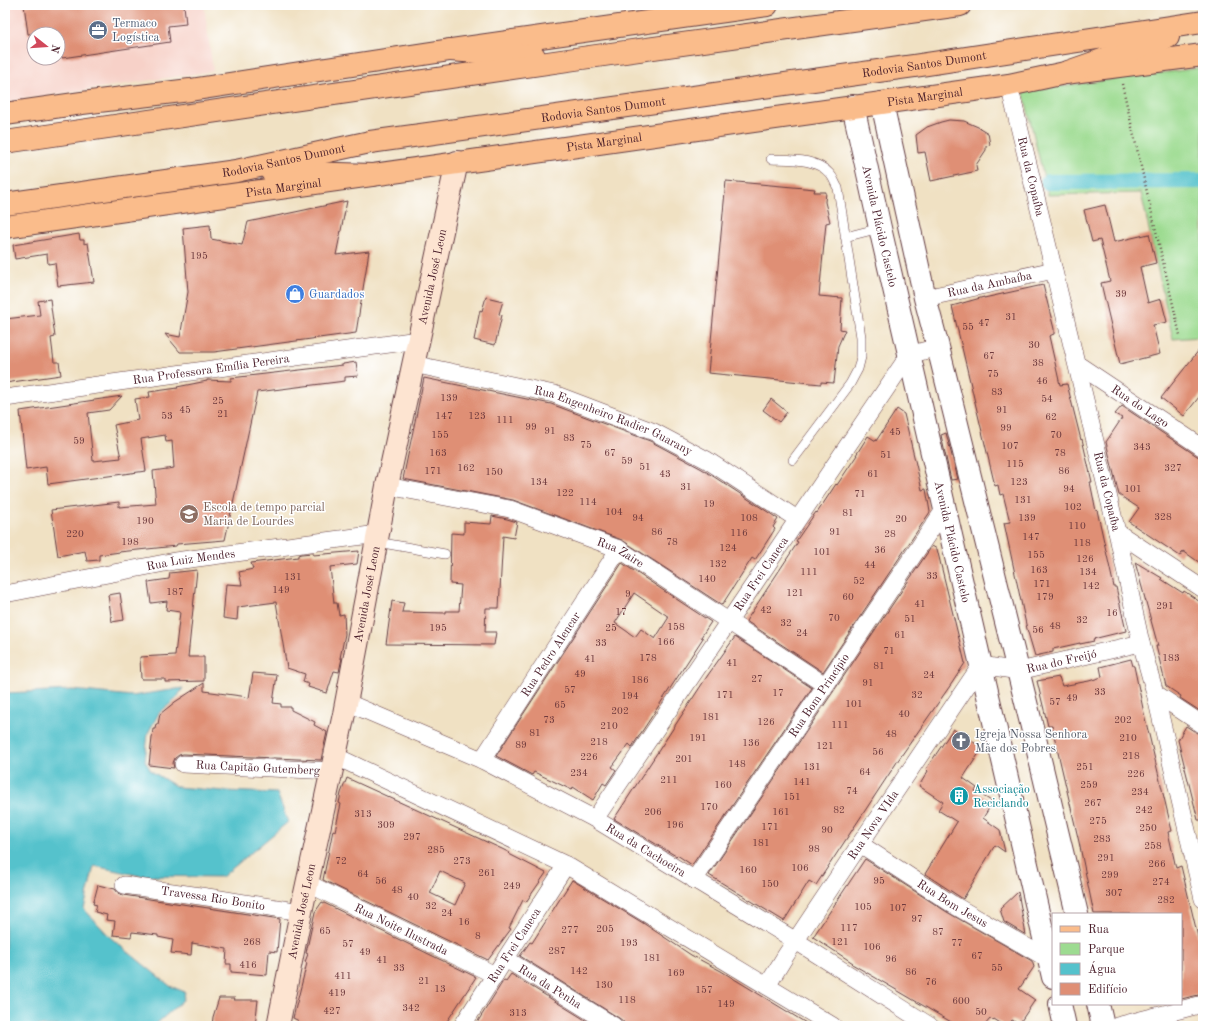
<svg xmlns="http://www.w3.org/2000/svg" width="1208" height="1031" viewBox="0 0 1208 1031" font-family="'Old Standard TT',serif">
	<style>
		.built { fill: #f7d1c8; fill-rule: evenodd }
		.green { fill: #9ddb91; stroke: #747d5e }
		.water { fill: #55c2cc; stroke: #50707c }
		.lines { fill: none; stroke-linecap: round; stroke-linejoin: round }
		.canal { stroke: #55c2cc; stroke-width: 16 }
		.building { fill: #df8f75; fill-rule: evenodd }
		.service-casing { stroke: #633c42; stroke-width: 10 }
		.minor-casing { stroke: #633c42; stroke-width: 18 }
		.tertiary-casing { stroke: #633c42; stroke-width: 24 }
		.secondary-casing { stroke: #633c42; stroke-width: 24 }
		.primary-casing { stroke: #633c42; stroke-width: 24 }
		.trunk-casing { stroke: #633c42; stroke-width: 24 }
		.path { stroke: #633c42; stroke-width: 2.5; stroke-dasharray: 1 3; stroke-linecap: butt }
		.service { stroke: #fff; stroke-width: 9 }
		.minor { stroke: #fff; stroke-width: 17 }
		.tertiary { stroke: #fff; stroke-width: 22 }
		.secondary { stroke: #fde4d1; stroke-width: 22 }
		.primary { stroke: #fabc8b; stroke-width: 22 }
		.trunk { stroke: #fabc8b; stroke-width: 22 }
		.labels { text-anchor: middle; stroke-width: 3; stroke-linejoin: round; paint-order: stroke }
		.number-label { font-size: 10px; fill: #6f3b3e }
		.service-label { font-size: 12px; fill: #4e5e75; stroke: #fff; text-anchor: start }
		.street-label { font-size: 12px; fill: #4a1f2b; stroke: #fff }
		.shop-label { font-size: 12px; fill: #366cbe; stroke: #fff; text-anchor: start }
		.education-label { font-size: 12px; fill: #785e54; stroke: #fff; text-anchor: start }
		.worship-label { font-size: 12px; fill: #5b616d; stroke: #fff; text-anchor: start }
		.culture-label { font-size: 12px; fill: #0d838f; stroke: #fff; text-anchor: start }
	</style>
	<rect width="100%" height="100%" fill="#fff"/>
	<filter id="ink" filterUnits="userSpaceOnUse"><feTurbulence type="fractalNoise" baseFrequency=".025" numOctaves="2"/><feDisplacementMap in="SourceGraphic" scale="8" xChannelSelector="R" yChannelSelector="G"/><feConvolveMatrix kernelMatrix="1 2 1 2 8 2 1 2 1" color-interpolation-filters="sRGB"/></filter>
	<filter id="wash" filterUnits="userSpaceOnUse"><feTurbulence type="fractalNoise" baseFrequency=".012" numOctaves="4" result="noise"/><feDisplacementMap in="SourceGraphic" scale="16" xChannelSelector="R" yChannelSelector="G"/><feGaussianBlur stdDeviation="0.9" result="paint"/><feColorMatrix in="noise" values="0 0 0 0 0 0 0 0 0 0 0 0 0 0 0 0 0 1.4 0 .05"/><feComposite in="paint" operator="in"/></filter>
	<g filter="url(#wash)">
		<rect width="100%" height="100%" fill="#f0e1c3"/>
		<path class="built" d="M5,5H204L213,71L5,102ZM34,34H58V58H34Z"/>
		<path class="green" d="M1199,68L1203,78V341L1199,337L1173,339L1141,193L1048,195L1023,91Z"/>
		<path class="water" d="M183,688L176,699L159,713L148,733L145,761L151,771L177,787L224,791L277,793L288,822L222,877L141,876L94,866L84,909L111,938L170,986L185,992L183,1000L154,1026H5V693L73,690L132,696Z"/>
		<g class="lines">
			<path class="canal" d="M1048,182L1203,181"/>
		</g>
		<g id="blocks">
			<path class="building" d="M24,5H184L186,24L168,26L170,42L62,58L58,34H28Z
				M949,120L964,121L978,127L988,133L990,145L986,146V150L976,165L977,171L931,181L925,152L918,153L916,135L927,127L941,122Z
				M726,181L815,189L814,192H826L825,202L830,222L826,223L819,296L842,298L840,329L845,330L838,346L834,383L821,382V384L708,373Z
				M347,201L336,255L369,251L356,333L214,352H180L165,334L180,337L188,292L183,228L210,225L211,239L242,245L248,222Z
				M1105,205L1114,242L1149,234L1156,263L1140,267L1148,303L1161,299L1167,322L1153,325L1160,354L1120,364L1101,283L1110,281L1100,240L1092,242L1084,210Z
				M79,234L80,240H84V244L88,243L94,282L58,286L55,263L48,264L47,254L15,259L13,245Z
				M1043,285L1054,329V334L1049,336L1060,385L1067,384L1081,440L1082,439L1092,482H1090L1096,511L1097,510L1114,587H1116L1126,631L1093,639L1094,641L1080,644V643L1053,649V652L1035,656L1027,629L1004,523L1010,522L1003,494L1000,495L998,485L995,486L952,306L984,297V298Z
				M486,297L503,301L499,314L502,315L495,345L474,340L480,310L482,311Z
				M50,299L55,337L51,338L54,362H59L61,375L5,383V319L40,315L38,301Z
				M1203,345V392L1184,416L1161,398Z
				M356,362L358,376L345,377V381L257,392L225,540L177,544L176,546L119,552H120L99,555V560L87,561L85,551L58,556L51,510L119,502V507L156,504L153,471L174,468L172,441L166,442L165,435L141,439L146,471L48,484L46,467L26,470L20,411L122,396L109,410L88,413L93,461L121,458L114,425L138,420L135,399L150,397L149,392L178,388L177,387L207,381V380L231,381V378L343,365V364Z
				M424,378L551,404L650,441L702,469L771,514L778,519L773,527L775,529L755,560L752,558L722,605L622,540L513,500L403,479Z
				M771,399L787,412L779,422L763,410Z
				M1122,406L1197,456L1203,458V565L1183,551L1180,556L1129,522L1139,508L1119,495L1106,442L1122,418L1115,414Z
				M897,409L904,414L922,490L926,489L930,512L823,672L746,621L798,542L796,541L816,512L817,513L836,484L837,485L857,455H856L868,436L876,441Z
				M946,433L958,479L951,480L941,435Z
				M492,516L507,519L517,522L514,538L503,536L499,608H486L485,632H496L494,645L386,644L392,601L404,603L402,612L446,613V611H459L461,585L450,584L451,533L464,534V522L491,524Z
				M932,546L937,549L965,663L952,683L899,759L816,885L809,881L784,921L709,875Z
				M359,551L357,564L330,567L334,603H337L339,615L344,614L345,634L340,658H342L339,672L334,671L327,693L308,687L309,684L303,682L305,674L287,668L276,602L238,607L237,620L223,618L226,584L242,585L239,572L253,569L251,563L298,557V555L301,554L313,553V555Z
				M1135,562L1162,578L1161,579L1183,593L1184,591L1203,604V713L1180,698L1181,696L1166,686L1156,646H1158Z
				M622,563L711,622L701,637L703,638L639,736L632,747L629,744L612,767L616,770L606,785L603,783L593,800L573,787L572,790L534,772L532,775L496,756ZM634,593L669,617L655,639L641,629L635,637L615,623Z
				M197,570L188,657H204V681L165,682V679H141L140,657L175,655L180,612L166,610L167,601L151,603L148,582L169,579L170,573Z
				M120,593L124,620L112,622L108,595Z
				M735,637L812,688L692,865L677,855L676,856L614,819L708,675Z
				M1131,659L1133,666H1134L1145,718L1172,831L1168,832L1176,868L1181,866L1203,958V994L1181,999V914H1094L1079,842L1056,744L1052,726H1048L1037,681L1059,677L1062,686L1089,681L1102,677L1100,667Z
				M253,673L277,675L273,703L281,704V707H291V710L315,722L314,725L327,732L321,760L183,754L179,755L175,758L173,763L174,768L149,765L153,729H155L156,724H158L160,714L175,702L204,683V691L241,696L249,698Z
				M1186,726L1197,733L1203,735V820H1198L1178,740Z
				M953,729L981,747L980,749L981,750L963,778L977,788L975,791L993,802L983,818L1000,830L1005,852L995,845L963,899L925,874L957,822L938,810L943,802L919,786L928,771L926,769Z
				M347,778L502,849L510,853L509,854L546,873L526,902L523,900L509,928L511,929L488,960L323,880L333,830L335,831L341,804L339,803L341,793ZM440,871L465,883L455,905L430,893Z
				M865,859L947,912L1032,961L1034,967L1019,989L1035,1000L1019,1024L1012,1020L1008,1026H1005L994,1019L993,1020L990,1019L984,1026H958L852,964L853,963L813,937Z
				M572,880L643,923L691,955L721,971L811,1026H624L623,1021L619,1018L520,956L530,942L532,943Z
				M98,885L115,889L118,893L123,895L280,919L277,952L269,951L267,975L231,972V964H226L227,949L192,943L191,955L171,953L173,940L158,937V935L132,932L131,937L113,935L115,921L106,920L107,915L95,912L97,905L93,904Z
				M1018,892L1026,935L1004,922L1000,909Z
				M322,902L476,977L444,1026H297L299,1021L293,1018L307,963L305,962L308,954L306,953L315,912Z
				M511,974L595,1026H475L500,986L504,980L506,981Z
				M219,998H235L234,1000H258L255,1026H212L213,1017Z"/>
		</g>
	</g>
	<g filter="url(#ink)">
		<use href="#blocks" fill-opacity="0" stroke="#633c42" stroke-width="1"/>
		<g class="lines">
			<g class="service-casing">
				<path id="service" d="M771,159C791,160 816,158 830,174C834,178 835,184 838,188L861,337V357L858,369L850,384L793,460
					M845,237L880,228
					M377,542L445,554"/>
			</g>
			<g class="minor-casing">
				<g id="minor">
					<path id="s1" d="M1009,85L1117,532L1141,643L1155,693L1203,899"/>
					<path id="s2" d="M925,298L1054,270"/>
					<path id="s3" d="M413,364L554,394L654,432L707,460L797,519"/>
					<path id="s4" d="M1077,364L1203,448"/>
					<path id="s5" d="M5,398L418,340"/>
					<path id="s6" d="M387,486L510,509L619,549L825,685"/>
					<path d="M1117,532L1203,589"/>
					<path id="s7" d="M5,594L175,561L378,534"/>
					<path d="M1155,693L1203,725"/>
					<path id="s8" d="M346,702L482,760L595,819L796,941L930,1026"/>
					<path d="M335,756L566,865L833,1026"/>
					<path id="s9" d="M482,760L619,549"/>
					<path id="s10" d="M183,764L332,771"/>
					<path id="s11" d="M595,819L909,355L938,347"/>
					<path id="s12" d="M860,844L952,904L1048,959"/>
					<path id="s13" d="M694,880L944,510"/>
					<path id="s14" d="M307,883L495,975"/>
					<path id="s15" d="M124,885L214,898L301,912"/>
					<path id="s16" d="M506,959L614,1026"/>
					<path id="s17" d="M767,986L786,955L860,844L981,665L1019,671L1141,643"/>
					<path id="s18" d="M462,1026L566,865"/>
					<path d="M1117,1026L1203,1004"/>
				</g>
			</g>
			<g class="tertiary-casing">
				<g id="tertiary">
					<path d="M882,103L925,298L938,347L1036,743L1077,914"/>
					<path id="s19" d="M853,106L880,228L1053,977"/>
					<path d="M1060,1004L1065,1026"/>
					<path d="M1098,1004L1103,1026"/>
				</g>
			</g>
			<g class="secondary-casing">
				<g id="secondary">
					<path id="s20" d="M278,1026L301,912L344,714L387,486L457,162"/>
				</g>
			</g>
			<g class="primary-casing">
				<g id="primary">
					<path d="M5,114L82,103L190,90L450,50L767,5"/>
					<path id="s21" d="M5,227L1009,85L1065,73L1203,55"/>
				</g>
			</g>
			<g class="trunk-casing">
				<g id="trunk">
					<path d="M450,50L534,56"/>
					<path d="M1065,73L1168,37"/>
					<path d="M5,142L575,59L960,5"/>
					<path d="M272,172L373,175"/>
					<path id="s22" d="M5,204L236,171L370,142L914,66L1203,22"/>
				</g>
			</g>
			<path class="path" d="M1122,84L1180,335"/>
			<use href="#service" class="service"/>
			<use href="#minor" class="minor"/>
			<use href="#tertiary" class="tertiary"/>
			<use href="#secondary" class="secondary"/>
			<use href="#primary" class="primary"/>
			<use href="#trunk" class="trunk"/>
		</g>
	</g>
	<defs>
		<g id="office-disc" transform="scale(1)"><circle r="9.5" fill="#5c6f8a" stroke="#fff"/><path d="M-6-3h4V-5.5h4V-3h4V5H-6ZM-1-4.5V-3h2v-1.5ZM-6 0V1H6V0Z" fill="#fff"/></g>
		<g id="shop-disc" transform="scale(1)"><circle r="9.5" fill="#3f7fe0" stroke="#fff"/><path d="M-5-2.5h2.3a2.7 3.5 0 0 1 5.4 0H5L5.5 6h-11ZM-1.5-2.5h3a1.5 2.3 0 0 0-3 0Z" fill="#fff"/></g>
		<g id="school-disc" transform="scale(1)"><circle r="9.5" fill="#8d6e63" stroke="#fff"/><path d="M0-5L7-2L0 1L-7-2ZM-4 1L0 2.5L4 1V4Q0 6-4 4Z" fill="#fff"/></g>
		<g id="church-disc" transform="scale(1)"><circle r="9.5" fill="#6b7280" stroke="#fff"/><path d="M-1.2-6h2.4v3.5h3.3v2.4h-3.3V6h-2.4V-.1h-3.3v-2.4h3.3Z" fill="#fff"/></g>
		<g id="building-disc" transform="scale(1)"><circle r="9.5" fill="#0f9aa8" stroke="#fff"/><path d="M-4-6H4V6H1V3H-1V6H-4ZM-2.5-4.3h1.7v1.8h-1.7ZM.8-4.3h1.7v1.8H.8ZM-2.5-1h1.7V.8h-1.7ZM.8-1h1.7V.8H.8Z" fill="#fff"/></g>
	</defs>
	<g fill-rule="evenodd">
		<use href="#office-disc" x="98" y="30"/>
		<use href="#shop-disc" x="295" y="294"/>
		<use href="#school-disc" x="189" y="514"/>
		<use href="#church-disc" x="961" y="741"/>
		<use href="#building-disc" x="959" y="796"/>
	</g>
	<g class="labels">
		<g class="number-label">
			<text x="199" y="259">195</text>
			<text x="1121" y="297">39</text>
			<text x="1011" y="320">31</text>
			<text x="984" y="326">47</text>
			<text x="968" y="330">55</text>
			<text x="1034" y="348">30</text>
			<text x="989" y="359">67</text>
			<text x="1038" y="366">38</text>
			<text x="993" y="377">75</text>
			<text x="1042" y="384">46</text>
			<text x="997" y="395">83</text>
			<text x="449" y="401">139</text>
			<text x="1047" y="402">54</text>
			<text x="218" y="404">25</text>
			<text x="185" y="413">45</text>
			<text x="1002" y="413">91</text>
			<text x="223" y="417">21</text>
			<text x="167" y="419">53</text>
			<text x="444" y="419">147</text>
			<text x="477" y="419">123</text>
			<text x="1051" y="420">62</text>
			<text x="505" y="423">111</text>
			<text x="531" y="430">99</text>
			<text x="1006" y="431">99</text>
			<text x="550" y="434">91</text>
			<text x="895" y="435">45</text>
			<text x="440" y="438">155</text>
			<text x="1056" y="438">70</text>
			<text x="569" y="441">83</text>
			<text x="79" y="444">59</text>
			<text x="586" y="448">75</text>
			<text x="1010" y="449">107</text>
			<text x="1142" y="450">343</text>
			<text x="438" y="456">163</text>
			<text x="610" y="456">67</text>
			<text x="1060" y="456">78</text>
			<text x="886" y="458">51</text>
			<text x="627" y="464">59</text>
			<text x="1015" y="467">115</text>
			<text x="645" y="470">51</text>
			<text x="466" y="471">162</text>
			<text x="1173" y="471">327</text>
			<text x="433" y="474">171</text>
			<text x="1064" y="474">86</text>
			<text x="494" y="475">150</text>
			<text x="665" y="477">43</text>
			<text x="873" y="477">61</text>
			<text x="539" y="485">134</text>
			<text x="1019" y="485">123</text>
			<text x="686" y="490">31</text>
			<text x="1069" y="492">94</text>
			<text x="1133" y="492">101</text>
			<text x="565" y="496">122</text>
			<text x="860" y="497">71</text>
			<text x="1023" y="503">131</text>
			<text x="588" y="505">114</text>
			<text x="709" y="507">19</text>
			<text x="1073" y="510">102</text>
			<text x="614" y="515">104</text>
			<text x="848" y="516">81</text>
			<text x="1163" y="520">328</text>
			<text x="638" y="521">94</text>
			<text x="749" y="521">108</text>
			<text x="1027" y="521">139</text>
			<text x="901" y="522">20</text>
			<text x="145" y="524">190</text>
			<text x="1077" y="529">110</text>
			<text x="657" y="535">86</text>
			<text x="835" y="535">91</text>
			<text x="739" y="536">116</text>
			<text x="75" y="537">220</text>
			<text x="890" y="537">28</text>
			<text x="1031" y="540">147</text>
			<text x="130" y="545">198</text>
			<text x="672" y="545">78</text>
			<text x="1082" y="546">118</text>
			<text x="728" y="551">124</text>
			<text x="880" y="553">36</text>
			<text x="822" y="555">101</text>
			<text x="1036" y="558">155</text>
			<text x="1085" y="562">126</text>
			<text x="718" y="567">132</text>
			<text x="870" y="568">44</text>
			<text x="1039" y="573">163</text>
			<text x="809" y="575">111</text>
			<text x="1088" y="575">134</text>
			<text x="932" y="579">33</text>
			<text x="293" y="580">131</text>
			<text x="707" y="582">140</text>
			<text x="859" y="584">52</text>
			<text x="1042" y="587">171</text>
			<text x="1091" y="589">142</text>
			<text x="281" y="593">149</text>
			<text x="175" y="595">187</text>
			<text x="795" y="596">121</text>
			<text x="628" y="597">9</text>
			<text x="848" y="600">60</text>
			<text x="1045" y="600">179</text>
			<text x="920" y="607">41</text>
			<text x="1165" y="609">291</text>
			<text x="766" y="613">42</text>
			<text x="621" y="615">17</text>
			<text x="1112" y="616">16</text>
			<text x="834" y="621">70</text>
			<text x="910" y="622">51</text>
			<text x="1082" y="623">32</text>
			<text x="786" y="626">32</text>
			<text x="1055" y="629">48</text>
			<text x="676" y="630">158</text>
			<text x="438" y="631">195</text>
			<text x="611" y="631">25</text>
			<text x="1038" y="633">56</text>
			<text x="802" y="636">24</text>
			<text x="900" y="638">61</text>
			<text x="666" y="645">166</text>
			<text x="601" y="646">33</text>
			<text x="889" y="654">71</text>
			<text x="648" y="661">178</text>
			<text x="1171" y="661">183</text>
			<text x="590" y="662">41</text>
			<text x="732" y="666">41</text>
			<text x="879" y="669">81</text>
			<text x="580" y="677">49</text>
			<text x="929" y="678">24</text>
			<text x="757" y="682">27</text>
			<text x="640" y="683">186</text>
			<text x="868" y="686">91</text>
			<text x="570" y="693">57</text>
			<text x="1100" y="695">33</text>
			<text x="778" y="696">17</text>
			<text x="725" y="698">171</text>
			<text x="917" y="698">32</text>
			<text x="630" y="699">194</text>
			<text x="1072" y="701">49</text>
			<text x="1055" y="705">57</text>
			<text x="854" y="707">101</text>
			<text x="560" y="708">65</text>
			<text x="620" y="714">202</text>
			<text x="904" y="717">40</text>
			<text x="711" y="720">181</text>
			<text x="549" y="723">73</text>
			<text x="1123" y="723">202</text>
			<text x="766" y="725">126</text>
			<text x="840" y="728">111</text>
			<text x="609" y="729">210</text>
			<text x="535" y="736">81</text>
			<text x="891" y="737">48</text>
			<text x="698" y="741">191</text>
			<text x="1128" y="741">210</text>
			<text x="599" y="745">218</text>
			<text x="751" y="746">136</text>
			<text x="521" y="748">89</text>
			<text x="825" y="749">121</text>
			<text x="878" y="755">56</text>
			<text x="1131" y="759">218</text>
			<text x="589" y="760">226</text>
			<text x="684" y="762">201</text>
			<text x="737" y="767">148</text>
			<text x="812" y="770">131</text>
			<text x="1085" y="770">251</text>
			<text x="865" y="775">64</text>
			<text x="579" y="776">234</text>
			<text x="1136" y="777">226</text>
			<text x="669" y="783">211</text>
			<text x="802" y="785">141</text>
			<text x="723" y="788">160</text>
			<text x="1089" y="788">259</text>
			<text x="852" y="794">74</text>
			<text x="1140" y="795">234</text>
			<text x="792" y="800">151</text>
			<text x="1093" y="806">267</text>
			<text x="709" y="810">170</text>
			<text x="839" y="813">82</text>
			<text x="1144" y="813">242</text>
			<text x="653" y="815">206</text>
			<text x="781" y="815">161</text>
			<text x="363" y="817">313</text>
			<text x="1098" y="824">275</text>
			<text x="386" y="828">309</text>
			<text x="675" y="828">196</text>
			<text x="770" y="830">171</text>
			<text x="1148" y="831">250</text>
			<text x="827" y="833">90</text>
			<text x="412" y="840">297</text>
			<text x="1102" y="842">283</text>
			<text x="761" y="846">181</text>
			<text x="1153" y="849">258</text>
			<text x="814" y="852">98</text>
			<text x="436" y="853">285</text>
			<text x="1106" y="861">291</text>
			<text x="341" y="864">72</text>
			<text x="462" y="864">273</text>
			<text x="1157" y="867">266</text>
			<text x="800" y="871">106</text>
			<text x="748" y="873">160</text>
			<text x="487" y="876">261</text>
			<text x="363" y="877">64</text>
			<text x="1110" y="878">299</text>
			<text x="381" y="884">56</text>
			<text x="879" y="884">95</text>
			<text x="1161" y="885">274</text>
			<text x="770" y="887">150</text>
			<text x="512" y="889">249</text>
			<text x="397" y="893">48</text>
			<text x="1114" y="896">307</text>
			<text x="413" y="900">40</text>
			<text x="1166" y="903">282</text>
			<text x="431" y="909">32</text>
			<text x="863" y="910">105</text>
			<text x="898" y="911">107</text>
			<text x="447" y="916">24</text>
			<text x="917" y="922">97</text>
			<text x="464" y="925">16</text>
			<text x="849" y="931">117</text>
			<text x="605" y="932">205</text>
			<text x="570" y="933">277</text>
			<text x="325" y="934">65</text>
			<text x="938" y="935">87</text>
			<text x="478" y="939">8</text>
			<text x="252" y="945">268</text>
			<text x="840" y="945">121</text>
			<text x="629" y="946">193</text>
			<text x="957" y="946">77</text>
			<text x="348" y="947">57</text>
			<text x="872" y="950">106</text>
			<text x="557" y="954">287</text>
			<text x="365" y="955">49</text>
			<text x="977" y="959">67</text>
			<text x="652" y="961">181</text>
			<text x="891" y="962">96</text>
			<text x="382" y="963">41</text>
			<text x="248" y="968">416</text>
			<text x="399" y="971">33</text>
			<text x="997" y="971">55</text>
			<text x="579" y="974">142</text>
			<text x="911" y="975">86</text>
			<text x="676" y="976">169</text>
			<text x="343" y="979">411</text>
			<text x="424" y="984">21</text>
			<text x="931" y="985">76</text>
			<text x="604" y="988">130</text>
			<text x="440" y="992">13</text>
			<text x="704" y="993">157</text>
			<text x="337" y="996">419</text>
			<text x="627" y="1003">118</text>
			<text x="961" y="1004">600</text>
			<text x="726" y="1007">149</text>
			<text x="411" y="1011">342</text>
			<text x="332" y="1014">427</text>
			<text x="981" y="1015">50</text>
			<text x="518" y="1016">313</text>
		</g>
		<g class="service-label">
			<text x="112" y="27">Termaco<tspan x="112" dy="14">Logística</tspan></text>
		</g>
		<g class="street-label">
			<text dy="4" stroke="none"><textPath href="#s22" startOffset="930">Rodovia Santos Dumont</textPath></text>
			<text dy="4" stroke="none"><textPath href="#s21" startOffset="929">Pista Marginal</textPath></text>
			<text dy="4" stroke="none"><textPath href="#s22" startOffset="606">Rodovia Santos Dumont</textPath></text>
			<text dy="4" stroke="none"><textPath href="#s21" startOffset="605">Pista Marginal</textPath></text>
			<text dy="4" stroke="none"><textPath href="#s22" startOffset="282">Rodovia Santos Dumont</textPath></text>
			<text dy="4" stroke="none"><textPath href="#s1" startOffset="94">Rua da Copaíba</textPath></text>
			<text dy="4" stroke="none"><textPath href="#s21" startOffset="281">Pista Marginal</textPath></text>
			<text dy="4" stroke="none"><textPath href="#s19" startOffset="123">Avenida Plácido Castelo</textPath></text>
			<text dy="4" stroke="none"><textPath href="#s20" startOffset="765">Avenida José Leon</textPath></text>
			<text dy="4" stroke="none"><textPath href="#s2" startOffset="66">Rua da Ambaíba</textPath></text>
			<text dy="4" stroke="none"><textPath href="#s5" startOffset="208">Rua Professora Emília Pereira</textPath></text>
			<text dy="4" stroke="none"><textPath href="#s4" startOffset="76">Rua do Lago</textPath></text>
			<text dy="4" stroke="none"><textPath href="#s3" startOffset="209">Rua Engenheiro Radier Guarany</textPath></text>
			<text dy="4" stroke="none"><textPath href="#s1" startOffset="418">Rua da Copaíba</textPath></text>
			<text dy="4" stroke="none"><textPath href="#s19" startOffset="447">Avenida Plácido Castelo</textPath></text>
			<text dy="4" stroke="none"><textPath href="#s6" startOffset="244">Rua Zaire</textPath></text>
			<text dy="4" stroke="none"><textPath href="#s7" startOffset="189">Rua Luiz Mendes</textPath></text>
			<text dy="4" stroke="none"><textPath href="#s11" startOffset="296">Rua Frei Caneca</textPath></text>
			<text dy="4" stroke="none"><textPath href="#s20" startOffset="441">Avenida José Leon</textPath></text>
			<text dy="4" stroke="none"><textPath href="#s9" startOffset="126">Rua Pedro Alencar</textPath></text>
			<text dy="4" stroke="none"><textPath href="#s17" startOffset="468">Rua do Freijó</textPath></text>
			<text dy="4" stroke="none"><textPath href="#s13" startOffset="223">Rua Bom Princípio</textPath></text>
			<text dy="4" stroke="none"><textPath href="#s10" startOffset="75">Rua Capitão Gutemberg</textPath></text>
			<text dy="4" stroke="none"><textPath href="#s17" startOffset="193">Rua Nova VIda</textPath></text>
			<text dy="4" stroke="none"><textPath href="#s8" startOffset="335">Rua da Cachoeira</textPath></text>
			<text dy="4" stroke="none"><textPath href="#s15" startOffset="90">Travessa Rio Bonito</textPath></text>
			<text dy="4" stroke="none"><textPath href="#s12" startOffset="110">Rua Bom Jesus</textPath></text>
			<text dy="4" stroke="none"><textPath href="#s20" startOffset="117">Avenida José Leon</textPath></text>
			<text dy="4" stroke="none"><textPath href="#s14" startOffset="105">Rua Noite Ilustrada</textPath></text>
			<text dy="4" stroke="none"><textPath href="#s18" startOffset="96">Rua Frei Caneca</textPath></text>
			<text dy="4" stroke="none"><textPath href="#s16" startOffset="52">Rua da Penha</textPath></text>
		</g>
		<g class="shop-label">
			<text x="309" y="298">Guardados</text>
		</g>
		<g class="education-label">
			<text x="203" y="511">Escola de tempo parcial<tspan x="203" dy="14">Maria de Lourdes</tspan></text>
		</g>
		<g class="worship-label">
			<text x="975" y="738">Igreja Nossa Senhora<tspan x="975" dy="14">Mãe dos Pobres</tspan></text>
		</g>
		<g class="culture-label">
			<text x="973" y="793">Associação<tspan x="973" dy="14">Reciclando</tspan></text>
		</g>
	</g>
	<rect width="1208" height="1031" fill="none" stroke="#fff" stroke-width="20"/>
	<rect x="1052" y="913" width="130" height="92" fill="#ffffff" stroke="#b7a5aa"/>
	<rect x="1060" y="926" width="20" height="6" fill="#fabc8b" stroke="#b7a5aa"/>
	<text x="1088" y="933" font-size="12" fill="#4a1f2b">Rua</text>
	<rect x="1060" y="943" width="20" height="12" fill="#9ddb91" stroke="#b7a5aa"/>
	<text x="1088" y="953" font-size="12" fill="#4a1f2b">Parque</text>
	<rect x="1060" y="963" width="20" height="12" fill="#55c2cc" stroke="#b7a5aa"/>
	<text x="1088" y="973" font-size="12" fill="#4a1f2b">Água</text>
	<rect x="1060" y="983" width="20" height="12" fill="#df8f75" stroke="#b7a5aa"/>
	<text x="1088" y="993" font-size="12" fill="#4a1f2b">Edifício</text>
	<g transform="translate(46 46) rotate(107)"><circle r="19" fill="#ffffff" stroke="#b7a5aa"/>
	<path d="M0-3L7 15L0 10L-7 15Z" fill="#d1495b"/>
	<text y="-6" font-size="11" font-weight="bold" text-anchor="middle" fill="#4a1f2b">N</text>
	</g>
</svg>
